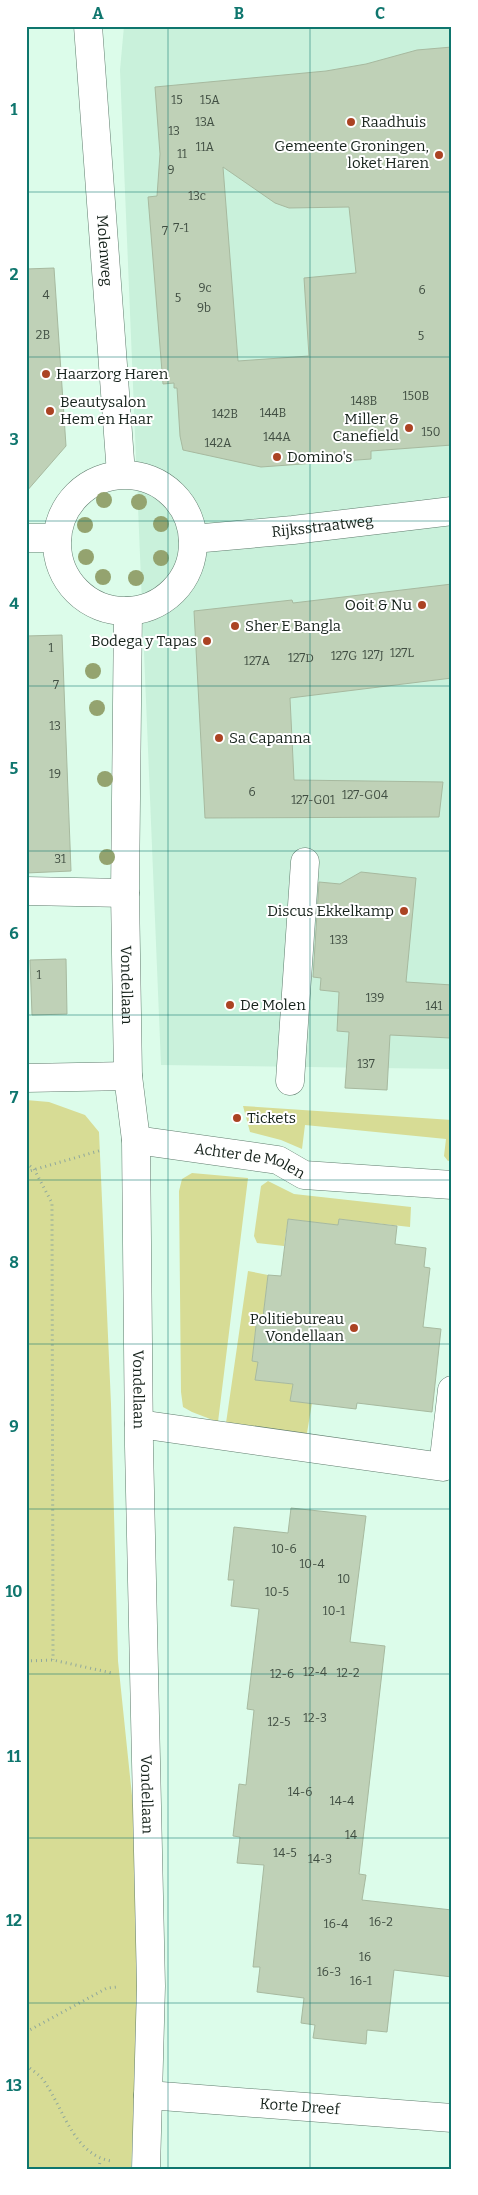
<svg xmlns="http://www.w3.org/2000/svg" width="478" height="2195" viewBox="0 0 478 2195" font-family="Bitter,serif">
	<style>
		.built { fill: #c9f1db }
		.green { fill: #d7dc95 }
		.building { fill: #bfd1b7; stroke: #a7b99f; fill-rule: evenodd }
		.lines { fill: none; stroke-linecap: round; stroke-linejoin: round }
		.minor-casing { stroke: #607d6e; stroke-width: 29 }
		.major-casing { stroke: #607d6e; stroke-width: 29 }
		.path { stroke: #90a89b; stroke-width: 3; stroke-dasharray: 1 4; stroke-linecap: butt }
		.minor { stroke: #fff; stroke-width: 28 }
		.major { stroke: #fff; stroke-width: 28 }
		.tree { fill: #94a36f }
		.grid { fill: none; stroke: #0f766e; stroke-width: 1; stroke-opacity: 0.55 }
		.poi-dot { fill: #ab4323; stroke: #fff; stroke-width: 2 }
		.labels { text-anchor: middle; stroke-width: 4; stroke-linejoin: round; paint-order: stroke }
		.number-label { font-size: 12px; fill: #404e42 }
		.poi-label { font-size: 15px; fill: #16221b; stroke: #fff; text-anchor: start }
		.street-label { font-size: 15px; fill: #16221b; stroke: #fff }
		.neatline { fill: none; stroke: #0f766e; stroke-width: 2 }
		.grid-label { font-size: 16px; text-anchor: middle; font-weight: bold; fill: #0f766e }
	</style>
	<rect width="100%" height="100%" fill="#dcfcea"/>
	<path class="built" d="M124,26H452V1069L161,1065L120,70Z"/>
	<path class="green" d="M26,1100L49,1102L85,1115L99,1132L111,1404L118,1661L134,1815L138,2038L131,2169H26Z
		M243,1106L452,1120V1160L448,1161L444,1156L446,1139L305,1125L302,1149L281,1140L250,1132Z
		M192,1173L248,1178L218,1422L192,1412L183,1407L181,1392L179,1191L182,1179Z
		M268,1181L294,1194L411,1207L410,1227L339,1219L338,1225L288,1219L284,1246L257,1243L254,1236L261,1186Z
		M248,1271L268,1275L263,1317H257L252,1361L258,1362L256,1380L293,1384L291,1401L312,1403L306,1439L226,1423Z"/>
	<path class="building" d="M452,47V445L371,451V459L261,467L183,450L180,436L177,388H174V383L163,384L148,197L157,196L160,154L155,87L326,71L366,64L417,50ZM223,167L275,203L289,208L349,207L356,273L304,278L309,356L238,361Z
		M54,268L66,446L26,492V269Z
		M452,584V678L290,698L294,780L443,782L439,817L205,818L194,611L292,600L293,603Z
		M62,635L71,871L26,873V636Z
		M361,872L416,878L406,982L452,985L450,1038L390,1035L387,1090L345,1088L349,1032L337,1031L339,992L320,990L321,978L313,977L319,882L340,884Z
		M66,959L67,1014L32,1015L30,960Z
		M288,1219L338,1225L339,1219L397,1226L395,1244L426,1248L424,1267L430,1268L423,1327L441,1329L432,1412L357,1403L356,1409L290,1401L293,1384L255,1380L258,1362L252,1361L257,1317H263L268,1275L281,1276Z
		M291,1508L366,1516L350,1642L385,1646L359,1874L366,1875L362,1900L452,1910V1977L394,1970L387,2032L367,2030L366,2044L313,2038L315,2025L301,2023L304,1998L257,1992L260,1967H253L264,1865L237,1863L240,1837L233,1836L239,1784L246,1785L254,1710L247,1709L259,1609L231,1606L234,1580H228L234,1527L288,1533Z"/>
	<g class="lines">
		<g class="minor-casing">
			<g id="minor">
				<path id="s1" d="M88,26L121,474"/>
				<path id="s2" d="M128,611L125,893L128,1076L136,1140L139,1446L151,1986L146,2169"/>
				<path d="M26,891L125,893"/>
				<path d="M26,1078L128,1076"/>
				<path d="M290,1081L305,862"/>
				<path id="s3" d="M136,1140L278,1160L304,1175L452,1185"/>
				<path d="M139,1424L443,1467L452,1390"/>
				<path id="s4" d="M148,2095L452,2118"/>
			</g>
		</g>
		<g class="major-casing">
			<g id="major">
				<circle cx="125" cy="543" r="68"/>
				<path d="M26,538H57"/>
				<path id="s5" d="M193,539L293,530L452,511"/>
			</g>
		</g>
		<path class="path" d="M26,1163L34,1169L52,1203L53,1660
			M26,1172L102,1150
			M26,1661L53,1660L112,1673
			M26,2032L107,1988L117,1987
			M26,2065C33,2071 42,2076 46,2084C64,2111 75,2156 112,2161
			M99,2169L100,2160"/>
		<use href="#minor" class="minor"/>
		<use href="#major" class="major"/>
	</g>
	<g class="tree">
		<circle cx="104" cy="500" r="8"/>
		<circle cx="139" cy="502" r="8"/>
		<circle cx="161" cy="524" r="8"/>
		<circle cx="85" cy="525" r="8"/>
		<circle cx="86" cy="557" r="8"/>
		<circle cx="161" cy="558" r="8"/>
		<circle cx="103" cy="577" r="8"/>
		<circle cx="136" cy="578" r="8"/>
		<circle cx="93" cy="671" r="8"/>
		<circle cx="97" cy="708" r="8"/>
		<circle cx="105" cy="779" r="8"/>
		<circle cx="107" cy="857" r="8"/>
	</g>
	<path class="grid" d="M168,26V2169M310,26V2169M26,192H452M26,357H452M26,521H452M26,686H452M26,851H452M26,1015H452M26,1180H452M26,1344H452M26,1509H452M26,1674H452M26,1838H452M26,2003H452"/>
	<g class="poi-dot">
		<circle cx="351" cy="122" r="5"/>
		<circle cx="439" cy="155" r="5"/>
		<circle cx="46" cy="374" r="5"/>
		<circle cx="50" cy="411" r="5"/>
		<circle cx="409" cy="428" r="5"/>
		<circle cx="277" cy="457" r="5"/>
		<circle cx="422" cy="605" r="5"/>
		<circle cx="235" cy="626" r="5"/>
		<circle cx="207" cy="641" r="5"/>
		<circle cx="219" cy="738" r="5"/>
		<circle cx="404" cy="911" r="5"/>
		<circle cx="230" cy="1005" r="5"/>
		<circle cx="237" cy="1118" r="5"/>
		<circle cx="354" cy="1328" r="5"/>
	</g>
	<g class="labels">
		<g class="number-label">
			<text x="177" y="104">15</text>
			<text x="210" y="104">15A</text>
			<text x="205" y="126">13A</text>
			<text x="174" y="135">13</text>
			<text x="205" y="151">11A</text>
			<text x="182" y="158">11</text>
			<text x="171" y="174">9</text>
			<text x="197" y="200">13c</text>
			<text x="181" y="232">7-1</text>
			<text x="165" y="235">7</text>
			<text x="205" y="292">9c</text>
			<text x="422" y="294">6</text>
			<text x="46" y="299">4</text>
			<text x="178" y="302">5</text>
			<text x="204" y="312">9b</text>
			<text x="43" y="339">2B</text>
			<text x="421" y="340">5</text>
			<text x="416" y="400">150B</text>
			<text x="364" y="405">148B</text>
			<text x="273" y="417">144B</text>
			<text x="225" y="418">142B</text>
			<text x="431" y="436">150</text>
			<text x="277" y="441">144A</text>
			<text x="218" y="447">142A</text>
			<text x="51" y="652">1</text>
			<text x="402" y="657">127L</text>
			<text x="373" y="659">127J</text>
			<text x="344" y="660">127G</text>
			<text x="301" y="662">127D</text>
			<text x="257" y="665">127A</text>
			<text x="56" y="689">7</text>
			<text x="55" y="730">13</text>
			<text x="55" y="778">19</text>
			<text x="252" y="796">6</text>
			<text x="365" y="799">127-G04</text>
			<text x="313" y="804">127-G01</text>
			<text x="60" y="863">31</text>
			<text x="339" y="944">133</text>
			<text x="39" y="979">1</text>
			<text x="375" y="1002">139</text>
			<text x="434" y="1010">141</text>
			<text x="366" y="1068">137</text>
			<text x="284" y="1553">10-6</text>
			<text x="312" y="1568">10-4</text>
			<text x="344" y="1583">10</text>
			<text x="277" y="1596">10-5</text>
			<text x="334" y="1615">10-1</text>
			<text x="315" y="1676">12-4</text>
			<text x="348" y="1677">12-2</text>
			<text x="282" y="1678">12-6</text>
			<text x="315" y="1722">12-3</text>
			<text x="279" y="1726">12-5</text>
			<text x="300" y="1796">14-6</text>
			<text x="342" y="1805">14-4</text>
			<text x="351" y="1839">14</text>
			<text x="285" y="1857">14-5</text>
			<text x="320" y="1863">14-3</text>
			<text x="381" y="1926">16-2</text>
			<text x="336" y="1928">16-4</text>
			<text x="365" y="1961">16</text>
			<text x="329" y="1976">16-3</text>
			<text x="361" y="1985">16-1</text>
		</g>
		<g class="poi-label">
			<text x="361" y="127">Raadhuis</text>
			<text x="429" y="151" text-anchor="end">Gemeente Groningen,<tspan x="429" dy="17">loket Haren</tspan></text>
			<text x="56" y="379">Haarzorg Haren</text>
			<text x="60" y="407">Beautysalon<tspan x="60" dy="17">Hem en Haar</tspan></text>
			<text x="399" y="424" text-anchor="end">Miller &amp;<tspan x="399" dy="17">Canefield</tspan></text>
			<text x="287" y="462">Domino's</text>
			<text x="412" y="610" text-anchor="end">Ooit &amp; Nu</text>
			<text x="245" y="631">Sher E Bangla</text>
			<text x="197" y="646" text-anchor="end">Bodega y Tapas</text>
			<text x="229" y="743">Sa Capanna</text>
			<text x="394" y="916" text-anchor="end">Discus Ekkelkamp</text>
			<text x="240" y="1010">De Molen</text>
			<text x="247" y="1123">Tickets</text>
			<text x="344" y="1324" text-anchor="end">Politiebureau<tspan x="344" dy="17">Vondellaan</tspan></text>
		</g>
		<g class="street-label">
			<text dy="5" stroke="none"><textPath href="#s1" startOffset="225">Molenweg</textPath></text>
			<text dy="5" stroke="none"><textPath href="#s5" startOffset="130">Rijksstraatweg</textPath></text>
			<text dy="5" stroke="none"><textPath href="#s2" startOffset="374">Vondellaan</textPath></text>
			<text dy="5" stroke="none"><textPath href="#s3" startOffset="116">Achter de Molen</textPath></text>
			<text dy="5" stroke="none"><textPath href="#s2" startOffset="779">Vondellaan</textPath></text>
			<text dy="5" stroke="none"><textPath href="#s2" startOffset="1184">Vondellaan</textPath></text>
			<text dy="5" stroke="none"><textPath href="#s4" startOffset="152">Korte Dreef</textPath></text>
		</g>
	</g>
	<rect width="478" height="2195" fill="none" stroke="#ffffff" stroke-width="55"/>
	<rect x="28" y="28" width="422" height="2140" class="neatline"/>
	<g class="grid-label">
		<text x="98" y="19">A</text>
		<text x="239" y="19">B</text>
		<text x="380" y="19">C</text>
		<text x="14" y="115">1</text>
		<text x="14" y="280">2</text>
		<text x="14" y="445">3</text>
		<text x="14" y="609">4</text>
		<text x="14" y="774">5</text>
		<text x="14" y="939">6</text>
		<text x="14" y="1103">7</text>
		<text x="14" y="1268">8</text>
		<text x="14" y="1432">9</text>
		<text x="14" y="1597">10</text>
		<text x="14" y="1762">11</text>
		<text x="14" y="1926">12</text>
		<text x="14" y="2091">13</text>
	</g>
</svg>
